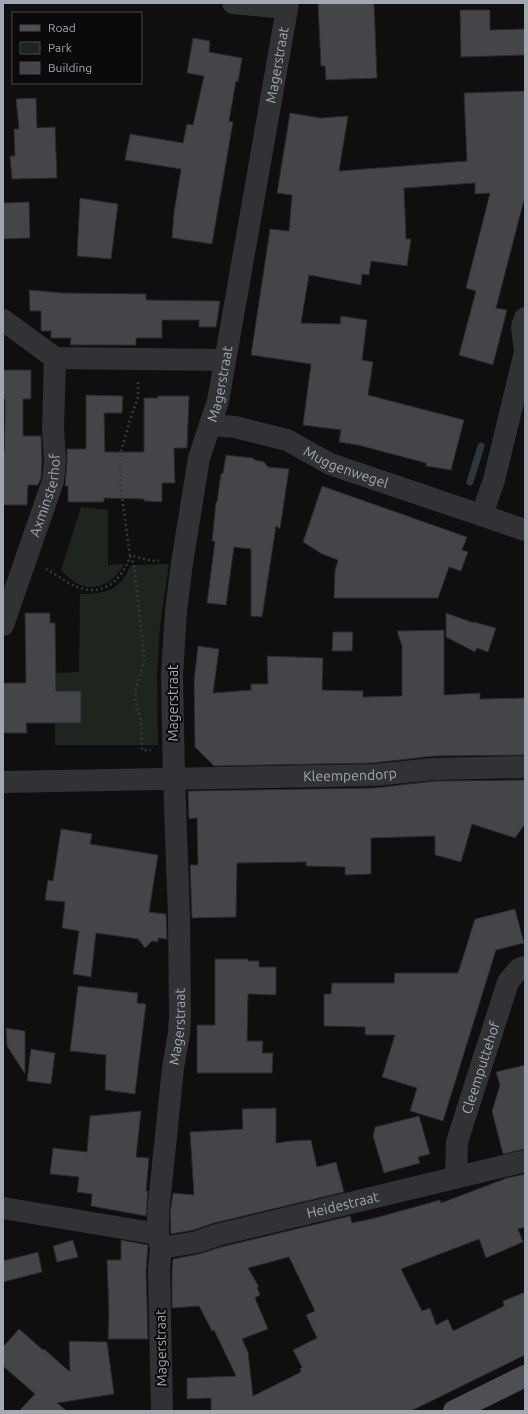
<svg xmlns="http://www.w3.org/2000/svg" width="528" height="1414" viewBox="0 0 528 1414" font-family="Ubuntu,sans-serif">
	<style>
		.green { fill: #1e241e }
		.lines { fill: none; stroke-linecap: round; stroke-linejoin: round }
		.stream { stroke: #2e363b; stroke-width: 7 }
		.building { fill: #434548; stroke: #292a2c; fill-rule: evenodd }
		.path { stroke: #37393c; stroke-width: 2.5; stroke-dasharray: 2 3; stroke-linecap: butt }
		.minor { stroke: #313235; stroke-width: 22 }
		.major { stroke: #4d4f54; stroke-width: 22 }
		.labels { text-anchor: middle; stroke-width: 4; stroke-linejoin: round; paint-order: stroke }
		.street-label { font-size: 14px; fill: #a2a7b0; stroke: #0a0a0b }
	</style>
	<rect width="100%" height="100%" fill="#0f0f10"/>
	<path class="green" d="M81,507L108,510V565L124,564C116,581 97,593 78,584C72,581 66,575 61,570Z
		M169,564L160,626L157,674L158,745H55V673L79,672L80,594C104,594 121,591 130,566L134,565Z"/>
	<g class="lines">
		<path class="stream" d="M470,482L481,446"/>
	</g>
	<path class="building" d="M318,3H374L377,78L326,80L325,66H321Z
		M460,10H490V30L525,29V55L461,57Z
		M193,38L210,41L209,52L242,58L238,82L236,81L229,121L233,122L212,244L172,238L174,213L181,169L125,160L130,134L183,143L187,124L193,125L204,76L187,73Z
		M525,91V196L496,308L507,310L493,365L459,355L476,291L466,288L490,193L475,194V183L404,188L406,239H411L407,266L371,261L369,275L362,274L361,285L309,275L301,323L340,324L341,316L367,320L362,360L373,362L368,395L464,420L451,470L426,466V463L358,445L339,442L341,430L303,425L311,364L251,355L270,229L289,231L292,195L277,193L290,113L321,118L348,116L339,171L467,161L464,93Z
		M36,98L37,128L55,127L57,178L12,179L10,156H15L14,129H19L16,99Z
		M80,198L118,204L111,259L77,256Z
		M29,202L30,238L3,239V203Z
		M29,290L63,293L146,294V300L220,301L216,327H199V320H162V338H136V345H70L71,338H51V331H41V311H30Z
		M3,370H31V399H23V436H41L42,461L41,478L38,485H28L27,505H3V452H4L5,418V399H3Z
		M86,395L123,396L122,413H104L105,452H144V398H158V396H189L187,448H174L175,483H162V502L144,501V499L104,498V502H68V486H65L67,462V449H86Z
		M226,455L253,458L255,460L264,462L268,467L289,469L280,529L276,526L262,617L251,616V549L234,547L226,605L207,603L215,541H212L216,502H217L221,474L223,473Z
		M322,486L467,537L462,550L468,552L461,571L449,567L438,598H334L335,570L338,560L322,554L303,542Z
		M25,613H50V623H55L56,691H81V723H26L27,733H3V683H26Z
		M446,613L474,623V622L496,628L488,652L477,648L475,652L446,637Z
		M444,630V695L480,693V699L525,698V755L434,756L373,763L214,766L195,747L194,681L198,646L219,649L213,693L251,690V684H268L267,656L323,658L322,690L363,691V697L402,696V646L397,631Z
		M333,632H353L352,651H332Z
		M525,780V824L515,838L472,824L461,862L435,855V836L371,838V874L345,875V867L306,866V862L237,863L236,917L192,918L190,865H198L197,818L189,819L188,791L374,788L435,781Z
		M61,829L92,834L90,844L158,855L149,912L166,914L167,939L158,938V942L152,941L145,948L138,939L96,933L91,977L73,974L79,931L62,928L65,902L45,900L48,880L53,881Z
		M515,909L524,943L496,950L443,1121L410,1111L417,1088L382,1077L395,1035H365V1027L324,1026V994H331L332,983H394L395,973H458L475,919Z
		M215,959H248V961H259V967H276V995L248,994L247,1041H263L262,1053H273L272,1073H197V1025H215Z
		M78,986L138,993L137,1003L146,1004L135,1094L105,1090L106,1055L70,1051Z
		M6,1028L25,1031V1074L7,1046Z
		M31,1049L55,1053L51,1084L27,1081Z
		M525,1065V1149L503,1154L492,1111L500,1085L496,1072Z
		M276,1108V1143L291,1141L311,1140L317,1167L336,1162L344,1192L214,1223L194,1230L171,1234L170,1214L173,1193L194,1195L190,1132L243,1129L242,1109Z
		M141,1111L136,1157L149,1158L146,1191H148L146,1216L91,1206L92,1194L77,1192L79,1177L50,1174L53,1148L87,1152L90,1116Z
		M419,1116L430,1154L418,1157L420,1163L384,1173L373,1136L375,1127Z
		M525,1174V1227L518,1229L523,1242L486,1258L479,1239L401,1269L422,1311L430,1308L436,1325L448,1319L453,1331L504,1306L503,1301L525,1292V1355L411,1411H211V1398L187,1399V1378L236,1376L214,1330L212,1331L199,1306L172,1308V1270L173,1259L199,1254L221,1247L350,1216L352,1223L375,1218L440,1200L441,1203L507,1178ZM289,1257L315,1311L306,1315L317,1338L293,1350L302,1367L300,1369L301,1372L253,1396L248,1352L242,1339L268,1329L255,1298L260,1295L257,1287H259L248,1268Z
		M73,1240L78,1257L57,1262L53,1246Z
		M121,1240L148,1245L146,1270L148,1339H108L109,1313L107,1260H121Z
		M38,1252L42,1272L3,1282V1261Z
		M19,1329L43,1350L44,1349L70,1372L69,1341L107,1342L114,1394L57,1403L67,1411H19L35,1394L3,1366V1347Z"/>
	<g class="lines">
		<path class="path" d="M138,382V397L130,420L120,455L121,490L130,555L147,560L159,561
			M130,556L134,565L144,654V661L137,685L135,698L141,721L142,750H151
			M46,569C56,574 65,582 75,586C102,598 122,581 130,556"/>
		<g class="minor">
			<path d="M233,3L287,8"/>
			<path d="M3,320L55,358L225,360"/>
			<path id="s1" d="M210,425L235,427L287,440L330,464L525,530"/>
			<path d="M482,515L494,480L525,352L522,327L525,318"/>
			<path id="s2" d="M3,625L53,481L55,461L53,429L55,358"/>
			<path id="s3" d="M3,782L374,775L434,769L525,767"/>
			<path id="s4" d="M456,1176L457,1142L508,982L519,969L525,967"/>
			<path d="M3,1208L158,1234"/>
			<path id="s5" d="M161,1248L197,1242L217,1235L525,1161"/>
			<path id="s6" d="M162,1411L159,1270L161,1248L158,1234V1213L173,1068L179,1033L180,1017L179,916L174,779L172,674L176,611L182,563L199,458L218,401L288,3"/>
		</g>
		<path class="major" d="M454,1411L525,1376"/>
	</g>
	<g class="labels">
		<g class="street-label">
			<text dy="5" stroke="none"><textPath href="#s6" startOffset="1358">Magerstraat</textPath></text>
			<text dy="5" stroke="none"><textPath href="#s6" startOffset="1034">Magerstraat</textPath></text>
			<text dy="5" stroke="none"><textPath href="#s1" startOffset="144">Muggenwegel</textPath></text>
			<text dy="5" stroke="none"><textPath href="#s2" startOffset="137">Axminsterhof</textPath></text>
			<text transform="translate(173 703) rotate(-90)" y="5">Magerstraat</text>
			<text dy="5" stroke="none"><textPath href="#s3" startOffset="347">Kleempendorp</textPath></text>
			<text dy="5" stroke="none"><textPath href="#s6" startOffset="386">Magerstraat</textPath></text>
			<text dy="5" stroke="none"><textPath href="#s4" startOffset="112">Cleemputtehof</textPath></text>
			<text dy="5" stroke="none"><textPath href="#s5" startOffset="187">Heidestraat</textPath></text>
			<text transform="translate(161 1348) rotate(-91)" y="5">Magerstraat</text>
		</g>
	</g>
	<rect width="528" height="1414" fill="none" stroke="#a2a7b0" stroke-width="8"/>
	<rect x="12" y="12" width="130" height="72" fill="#0a0a0b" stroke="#47494d"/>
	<rect x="20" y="25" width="20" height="6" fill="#4d4f54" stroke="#47494d"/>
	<text x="48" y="32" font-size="12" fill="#a2a7b0">Road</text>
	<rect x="20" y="42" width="20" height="12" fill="#1e241e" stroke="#47494d"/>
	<text x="48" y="52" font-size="12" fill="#a2a7b0">Park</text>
	<rect x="20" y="62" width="20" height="12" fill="#434548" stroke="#47494d"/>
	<text x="48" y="72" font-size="12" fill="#a2a7b0">Building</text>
</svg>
